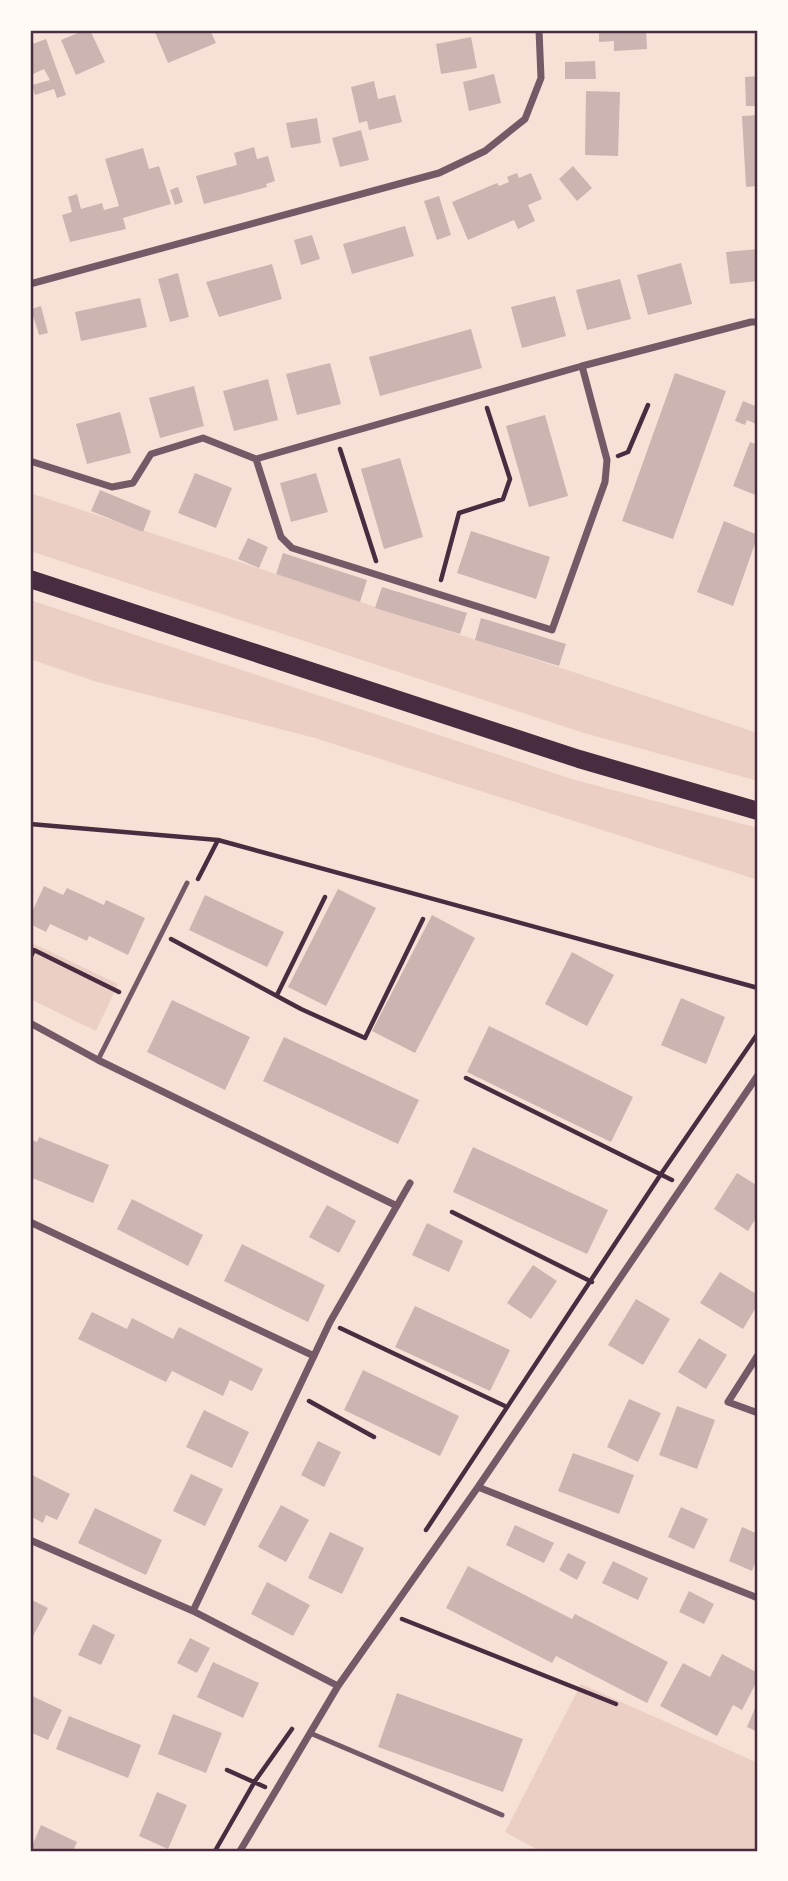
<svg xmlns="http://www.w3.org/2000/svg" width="788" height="1881" viewBox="0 0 788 1881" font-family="Rubik,sans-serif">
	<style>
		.green { fill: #ebcfc5 }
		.building { fill: #ccb4b1 }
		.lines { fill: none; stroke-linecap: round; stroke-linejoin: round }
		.path { stroke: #4a2c40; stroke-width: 4.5 }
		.service { stroke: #755966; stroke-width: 5 }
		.minor { stroke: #755966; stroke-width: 7 }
		.trunk { stroke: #4a2c40; stroke-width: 18 }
		.neatline { fill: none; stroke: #4a2c40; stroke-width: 2.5 }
	</style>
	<rect width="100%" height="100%" fill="#f7e1d7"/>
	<path class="green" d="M30,493L758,733V781L584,733L30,551Z
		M30,600L575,780L758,828V880L315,738L94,681L30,659Z
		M30,942L118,984L96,1031L30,999Z
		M581,1684L758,1763V1851H540L505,1832Z"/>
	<path class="building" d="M85,30H90L105,62L76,75L61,40Z
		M154,30H210L216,43L168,63Z
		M599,30H646L647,49L614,51V41L599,42Z
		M471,37L477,68L441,74L436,44Z
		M46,39L66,95L57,98L54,89L35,95L32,85L50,80L44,69L31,75L30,73V45Z
		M595,61L596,79H565V62Z
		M494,74L501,103L469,111L463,82Z
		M758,76V106H746L745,77Z
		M374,81L378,99L395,95L402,122L369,130L367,121L359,123L351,87Z
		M586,91L620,92L618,156L585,155Z
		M758,115V186L746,187L742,116Z
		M317,118L321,143L291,148L286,123Z
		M361,130L369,160L340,167L332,138Z
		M254,147L257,159L268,156L275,181L266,184L267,187L204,204L196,176L237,165L234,153Z
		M143,148L149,169L159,166L171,204L123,218L126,229L70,242L62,215L72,212L68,197L77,194L81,209L102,203L104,210L119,206L105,159Z
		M573,166L592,188L577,201L559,179Z
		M517,173L519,178L531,173L542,199L528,205L535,221L518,229L514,220L468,240L452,202L497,183L499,186L509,182L507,177Z
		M178,187L183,202L175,205L170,190Z
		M439,196L451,235L437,240L424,201Z
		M405,226L414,256L352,274L343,244Z
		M312,235L320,259L301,265L294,240Z
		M758,249V281L730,284L726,252Z
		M681,263L692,304L648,315L637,275Z
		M272,264L282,299L219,317L206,282Z
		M178,273L189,317L170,322L158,279Z
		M620,279L631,319L587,330L576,290Z
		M555,296L566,336L522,348L511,307Z
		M140,298L147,327L81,341L75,312Z
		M41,306L48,333L39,335L31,309Z
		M471,329L482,368L380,396L369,357Z
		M330,363L341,404L297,415L286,374Z
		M675,373L726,391L673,539L622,521Z
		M268,379L278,420L234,431L223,391Z
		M194,386L204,426L160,438L149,398Z
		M743,401L758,407L756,424L747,420L745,425L735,421Z
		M120,412L131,453L87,464L76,424Z
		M545,415L568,496L529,507L506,426Z
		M750,442L758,445V496L733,486Z
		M400,458L423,537L384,549L361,469Z
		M195,473L232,488L216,528L178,513Z
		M316,473L328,512L291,522L280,483Z
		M100,490L151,511L143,532L91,511Z
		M724,521L758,535L733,606L697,592Z
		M471,531L550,557L536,599L457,573Z
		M248,538L268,547L259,568L238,559Z
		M283,553L367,580L360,602L276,574Z
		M382,587L467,613L460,634L375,608Z
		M481,618L566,644L559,666L475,640Z
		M44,886L63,895L67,888L104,905L106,900L145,918L128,955L89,936L87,941L50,924L46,932L30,924V916Z
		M338,889L376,908L326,1006L288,987Z
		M205,895L284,932L267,967L189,930Z
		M432,915L475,938L415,1053L372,1031Z
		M572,952L614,975L587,1026L545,1004Z
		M681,998L725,1017L706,1064L661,1045Z
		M172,1000L250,1037L225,1090L147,1052Z
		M489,1026L633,1097L611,1142L467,1072Z
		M284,1037L419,1100L398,1144L263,1081Z
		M39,1137L109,1165L93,1203L30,1177V1139L37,1142Z
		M473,1147L608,1210L587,1254L453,1192Z
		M737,1173L758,1186V1215L748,1231L714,1209Z
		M132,1199L203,1235L188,1266L117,1229Z
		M327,1205L356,1221L339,1253L309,1237Z
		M427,1223L463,1241L449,1272L412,1255Z
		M242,1244L325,1285L308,1322L224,1281Z
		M533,1265L557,1281L531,1319L507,1303Z
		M720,1272L758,1295V1304L743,1329L700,1303Z
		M636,1299L670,1319L643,1365L608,1345Z
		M415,1306L510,1350L490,1391L395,1347Z
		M92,1312L127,1329L132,1318L173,1339L179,1327L263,1369L252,1391L230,1380L223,1396L172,1371L166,1382L78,1339Z
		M699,1338L727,1355L706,1389L678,1372Z
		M363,1370L459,1416L440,1456L344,1410Z
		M629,1399L661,1413L638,1462L607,1447Z
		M677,1406L715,1420L697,1469L659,1455Z
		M204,1410L249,1432L232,1468L186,1447Z
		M318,1441L341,1452L324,1487L301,1475Z
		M573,1453L634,1475L619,1514L558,1491Z
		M30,1474L70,1494L57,1520L46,1515L43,1523L30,1516Z
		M191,1474L223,1489L205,1526L173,1511Z
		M281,1505L309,1520L286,1562L258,1547Z
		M681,1507L708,1519L694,1549L668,1537Z
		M95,1508L162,1540L146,1575L78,1543Z
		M515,1525L554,1543L544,1563L506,1545Z
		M742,1527L758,1534V1555L752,1571L729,1561Z
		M330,1532L364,1548L342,1594L308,1578Z
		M568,1553L586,1562L577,1580L559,1570Z
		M613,1561L648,1578L638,1600L602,1583Z
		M468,1566L572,1619L575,1614L668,1662L647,1703L556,1656L552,1663L446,1608Z
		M267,1582L310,1605L293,1636L251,1614Z
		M689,1591L714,1604L704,1624L679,1612Z
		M30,1599L48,1608L32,1638L30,1637Z
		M93,1624L115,1635L101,1665L78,1655Z
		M190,1638L210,1648L197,1673L177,1663Z
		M722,1654L758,1673V1679L742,1710L733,1705L717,1736L660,1706L683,1663L710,1677Z
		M213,1662L259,1683L243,1718L197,1697Z
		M397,1693L523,1739L503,1792L378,1747Z
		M30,1695L62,1710L48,1740L30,1732Z
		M758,1701V1732L747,1727Z
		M173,1714L222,1733L206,1773L158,1754Z
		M69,1716L141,1745L128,1778L56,1749Z
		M157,1792L187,1805L168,1849L139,1836Z
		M41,1825L77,1842L73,1851H30Z"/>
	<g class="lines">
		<path class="path" d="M340,449L376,561
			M618,456L628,452L648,405
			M441,580L459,513L503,499L510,479L487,408
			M30,824L218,840L758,988
			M198,879L218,840
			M171,939L301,1009L365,1038L423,919
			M30,958L34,950L119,992
			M277,995L325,897
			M466,1078L672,1180
			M452,1212L592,1282
			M340,1328L507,1407
			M309,1401L374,1437
			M426,1530L661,1174L758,1033
			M402,1619L616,1704
			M227,1770L265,1787
			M215,1851L255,1781L292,1729"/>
		<path class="service" d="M98,1060L187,883
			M310,1733L502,1815"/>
		<path class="minor" d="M30,284L439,173L485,151L525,119L541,78L539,30
			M256,459L281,537L292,548L552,630L605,482L607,460L582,366
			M30,461L112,487L133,483L151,454L203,438L256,459L582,366L751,322H758
			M30,1023L98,1060L397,1206
			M30,1222L314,1356
			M758,1355L728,1402L758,1413
			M478,1487L758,1598
			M30,1540L193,1611L338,1686
			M193,1611L330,1322L410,1183
			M240,1851L338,1686L478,1487L758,1075"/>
		<path class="trunk" d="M30,579L579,759L758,811"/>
	</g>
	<rect width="788" height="1881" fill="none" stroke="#fffaf5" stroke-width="63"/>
	<rect x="32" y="32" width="724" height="1818" class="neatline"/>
</svg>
